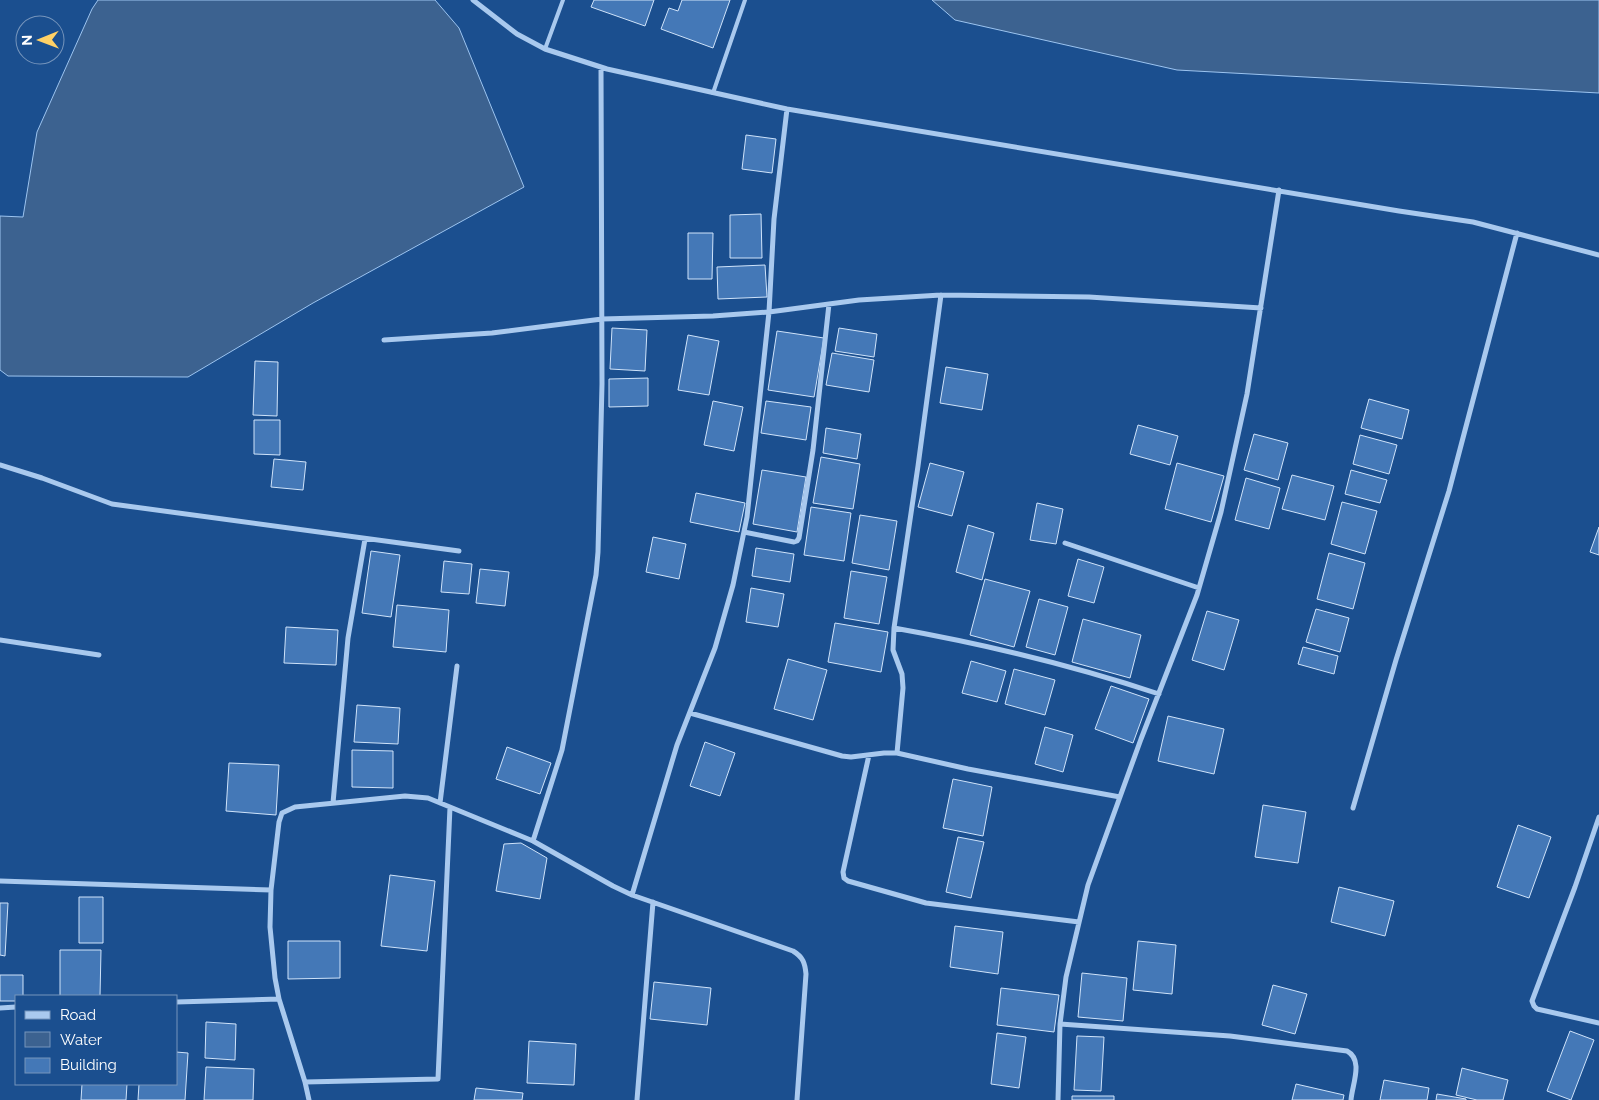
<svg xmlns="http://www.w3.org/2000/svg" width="1599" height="1100" viewBox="0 0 1599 1100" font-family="Raleway,sans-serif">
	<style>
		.water { fill: #3c6290; stroke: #9cc4f0 }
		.building { fill: #4478b7; stroke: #cfe3fa }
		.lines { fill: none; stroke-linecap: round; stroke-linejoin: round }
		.service { stroke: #a9c9ee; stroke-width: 4 }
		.minor { stroke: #a9c9ee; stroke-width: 5 }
	</style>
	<rect width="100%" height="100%" fill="#1b4f8f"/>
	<path class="water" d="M98,0H435L459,28L524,187L313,303L188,377L8,376L0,370V216L23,217L37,132L92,9Z
		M932,0H1599V93L1177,70L955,20Z"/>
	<path class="building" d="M594,0H654L645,26L591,7Z
		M682,0H730L713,48L661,29L669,8L678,11Z
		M746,135L776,139L772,173L742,169Z
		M761,214L762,258H730V215Z
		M688,233H713L712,279H688Z
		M765,265L767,297L718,299L717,267Z
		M612,328L647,330L645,371L610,369Z
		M839,328L877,334L874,357L835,351Z
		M777,331L824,338L814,397L768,390Z
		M688,335L719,341L709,395L678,390Z
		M832,353L874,360L869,392L826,385Z
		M255,361L278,362L277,416L253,415Z
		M946,367L988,374L982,410L940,403Z
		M648,378V406L609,407V379Z
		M1369,399L1409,410L1402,439L1361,428Z
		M713,401L743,407L734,451L704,445Z
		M766,401L811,407L806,440L761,433Z
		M254,420H280V455L254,454Z
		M1138,425L1178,436L1170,465L1130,454Z
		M826,428L861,434L857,459L823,453Z
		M1254,434L1288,443L1278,480L1244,470Z
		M1360,435L1397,445L1389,474L1353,464Z
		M821,457L860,464L853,509L813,503Z
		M274,459L306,462L303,490L271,487Z
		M930,463L964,472L952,516L918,507Z
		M1177,463L1224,476L1211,522L1165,509Z
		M762,470L806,477L797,532L753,524Z
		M1351,470L1387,480L1380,503L1345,494Z
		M1292,475L1334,486L1325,520L1282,509Z
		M1246,478L1280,488L1269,529L1235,520Z
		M696,493L745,503L739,532L690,522Z
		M1342,502L1377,511L1365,554L1331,544Z
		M1037,503L1063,509L1056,544L1030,540Z
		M811,507L851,513L844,561L804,555Z
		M860,515L897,521L889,570L852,563Z
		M968,525L994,533L982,580L956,572Z
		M1599,527V555L1590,552Z
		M653,537L686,544L679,579L646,572Z
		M756,548L794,554L790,582L752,576Z
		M371,551L400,555L391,617L362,613Z
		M1329,553L1365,563L1353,609L1317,599Z
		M1078,559L1104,567L1094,603L1068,596Z
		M444,561L472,564L469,594L441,592Z
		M480,569L509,572L505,606L476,603Z
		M851,571L887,577L879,624L844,618Z
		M985,579L1030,591L1014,647L970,635Z
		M751,588L784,594L778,627L746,622Z
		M1039,599L1068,607L1055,655L1026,647Z
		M397,605L449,610L446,652L393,647Z
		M1316,609L1349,618L1340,652L1306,642Z
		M1207,611L1239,620L1224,670L1192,660Z
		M1083,619L1141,635L1130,678L1072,662Z
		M835,623L888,632L881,672L828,662Z
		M286,627L338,630L336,665L284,663Z
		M1303,647L1338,656L1334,674L1298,664Z
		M788,659L827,670L813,720L774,709Z
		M971,661L1006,671L997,702L962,693Z
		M1014,669L1055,680L1045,715L1005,704Z
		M1111,686L1149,699L1133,743L1095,729Z
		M357,705L400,708L398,744L354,742Z
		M1168,716L1224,729L1214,774L1158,761Z
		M1045,727L1073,735L1063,772L1035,764Z
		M705,742L735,753L720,796L690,786Z
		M507,747L551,763L540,794L496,779Z
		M352,750L393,751V788L352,787Z
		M229,763L279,765L276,815L226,811Z
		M953,779L992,787L983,836L943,828Z
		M1263,805L1306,812L1298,863L1255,857Z
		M1518,825L1551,837L1529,898L1497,887Z
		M958,837L984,842L971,898L946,892Z
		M521,843L547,858L540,899L496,891L504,844Z
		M390,875L435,881L427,951L381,946Z
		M1339,887L1394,901L1385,936L1331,922Z
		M79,897H103V943H79Z
		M0,903H8L5,956L0,955Z
		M955,926L1003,932L998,974L950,967Z
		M288,941H340V978L288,979Z
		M1138,941L1176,945L1172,994L1133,990Z
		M60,950H101L100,996H60Z
		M1082,973L1127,978L1123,1021L1078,1017Z
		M0,975H23V996H16V1001H0Z
		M654,982L711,988L707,1025L650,1019Z
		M1273,985L1307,994L1295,1034L1262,1025Z
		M1001,988L1059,995L1054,1032L997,1025Z
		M206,1022L236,1024L235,1060L205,1058Z
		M1570,1031L1594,1040L1571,1100L1547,1091Z
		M997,1033L1026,1037L1019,1088L991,1084Z
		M1077,1036L1104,1037L1101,1091L1074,1090Z
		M529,1041L576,1044L574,1085L527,1083Z
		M176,1052L188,1053L185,1100H138L139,1084H176Z
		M206,1067L254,1069L253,1100H204Z
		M1462,1068L1508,1080L1503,1100H1477L1456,1095Z
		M1384,1080L1429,1088L1427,1100H1380Z
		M82,1084H127L126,1100H81Z
		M1296,1084L1344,1095L1343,1100H1292Z
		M476,1088L523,1093L522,1100H474Z
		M1437,1094L1466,1099V1100H1436Z
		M1072,1096H1114V1100H1072Z"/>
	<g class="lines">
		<path class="service" d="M545,49L563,0
			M713,93L745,0"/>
		<path class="minor" d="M473,0L517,34L545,49L607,69L787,109L1399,211L1473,222L1599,255
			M384,340L492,333L602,319L713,316L769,312L859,300L941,295L1089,297L1261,308
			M0,465L42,478L112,504L459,551
			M744,532L794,542L797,541L799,538L813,450L829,304
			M1065,543L1199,588
			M894,628C984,644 1072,665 1159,694
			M0,640L99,655
			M690,713L842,756L851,757L884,753H897L968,769L1120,797
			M897,753L903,688L902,674L893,650L894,628L918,466L941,295
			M869,755L843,872L844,878L848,881L926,903L1079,922
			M333,803L348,638L365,539
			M440,803L457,666
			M1353,808L1396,660L1449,491L1517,233
			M1599,817L1575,887L1532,1001L1534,1006L1537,1009L1599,1023
			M533,841L562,750L596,575L598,552L602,384L601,67
			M0,881L271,890
			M632,895L677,745L715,648L733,585L747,517L769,312L774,219L787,109
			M176,1002L279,999
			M0,1008L16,1007
			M1060,1024L1230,1036L1347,1051C1364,1060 1352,1085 1351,1100
			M305,1082L438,1079L450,807
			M309,1100L305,1082L279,999L275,978L270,927L271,890L279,822L282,813L295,807L405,796L428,798L533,841L613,886L632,895L793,951C803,957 805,963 806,974L797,1100
			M637,1100L653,902
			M1058,1100L1060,1024L1066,977L1088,885L1141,739L1197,595L1221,512L1247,394L1279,190"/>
	</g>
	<rect x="15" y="995" width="162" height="90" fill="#1b4f8f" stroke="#7695bc"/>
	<rect x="25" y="1011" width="25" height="8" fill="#a9c9ee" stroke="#7695bc"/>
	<text x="60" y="1020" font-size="15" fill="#ffffff">Road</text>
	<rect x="25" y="1032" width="25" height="15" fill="#3c6290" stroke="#7695bc"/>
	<text x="60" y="1045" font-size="15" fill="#ffffff">Water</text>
	<rect x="25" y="1058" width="25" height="15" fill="#4478b7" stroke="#7695bc"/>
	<text x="60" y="1070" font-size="15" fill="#ffffff">Building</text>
	<g transform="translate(40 40) rotate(269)"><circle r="24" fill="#1b4f8f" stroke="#7695bc"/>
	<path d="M0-4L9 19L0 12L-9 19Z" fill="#ffd166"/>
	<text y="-8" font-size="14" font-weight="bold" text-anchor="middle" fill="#ffffff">N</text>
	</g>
</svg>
